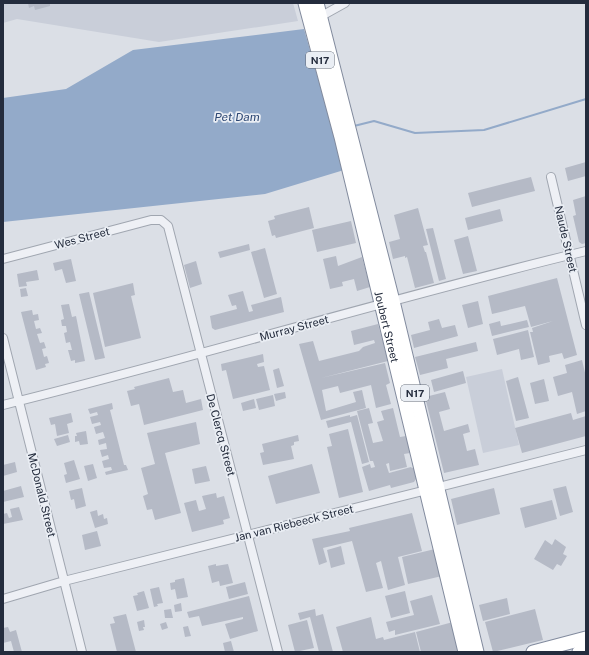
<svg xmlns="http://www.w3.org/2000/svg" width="589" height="655" viewBox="0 0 589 655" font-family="'Public Sans',sans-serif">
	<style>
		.built { fill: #c9ced9 }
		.water { fill: #93aac9 }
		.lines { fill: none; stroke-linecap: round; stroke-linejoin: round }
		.stream { stroke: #93aac9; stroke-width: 2 }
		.building { fill: #b5bac6 }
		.minor-casing { stroke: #a0a6b0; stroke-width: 10 }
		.trunk-casing { stroke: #828b9e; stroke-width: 15 }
		.minor { stroke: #eef0f5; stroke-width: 8 }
		.trunk { stroke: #fff; stroke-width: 13 }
		.labels { text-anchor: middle; stroke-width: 3.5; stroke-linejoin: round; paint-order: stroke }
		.shield { fill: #eaeef4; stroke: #5f6674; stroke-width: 1 }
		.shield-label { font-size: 10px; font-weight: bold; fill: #242c3d }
		.street-label { font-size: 11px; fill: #242c3d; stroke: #eaeef4 }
		.water-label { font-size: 12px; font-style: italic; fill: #2d4773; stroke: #eaeef4 }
	</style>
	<rect width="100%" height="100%" fill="#dbdfe6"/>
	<path class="built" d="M3,3H293L298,21L159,42L17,19L3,23Z
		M502,369L519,445L483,453L466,377Z"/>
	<path class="water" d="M304,29L344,170L265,194L3,222V98L66,89L133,50Z"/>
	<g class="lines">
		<path class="stream" d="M354,126L374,121L415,133L484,130L586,99"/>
	</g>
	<path class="building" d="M28,3H50V6L35,10L34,6L29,8Z
		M586,162V176L568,181L565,168Z
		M531,177L535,191L472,207L468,193Z
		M586,196V243L582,244L579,242L573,216L576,215L573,200Z
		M309,207L314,228L276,238L275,235L272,236L268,221L275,219L274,216Z
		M418,208L428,245L423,246L425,252H426L434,283L415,288L407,257L405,258V256L393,259L389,242L400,239L394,215Z
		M500,209L503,221L468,230L465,218Z
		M351,221L356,243L317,252L312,230Z
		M433,228L446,279L439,281L426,229Z
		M468,236L477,271L463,274L454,240Z
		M249,244L250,250L220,258L218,252Z
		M265,248L277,294L264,298L251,252Z
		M336,256L338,266L362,257L370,287L357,291L354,279L342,282L343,286L330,289L323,259Z
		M71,259L76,281L66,283L62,269L55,271L53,263Z
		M196,261L202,284L190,288L184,265Z
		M37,270L39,280L26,282L27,286L19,287L17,274Z
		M557,278L577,355L564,359L562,353L549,356L550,362L538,365L530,332H533L532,328L553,321L531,327L525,306L492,314L488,296Z
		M133,283L135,295L131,296L141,338L105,347L93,293Z
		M26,288L28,296L21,297L20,289Z
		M243,291L249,312L253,311L251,305L281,297L284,312L215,330L212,328L210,316L237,309L236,305L232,306L228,295Z
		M89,292L105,358L95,360L79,294Z
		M478,301L483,324L468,328L462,305Z
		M69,304L72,317L76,316L85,361L75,363V360L71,361L68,350H72L70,342L66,343L64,333L67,332L66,326H62L61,320L64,319L61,305Z
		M32,310L33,315L38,314L39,320L34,321L36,329L40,328L42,333L37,334L40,343L44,342L46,348L42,349L44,357L47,356L49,363L45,364L46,367L36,370L21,312Z
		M439,319L442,328L455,325L458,336L414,348L411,335L430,330L428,322Z
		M527,320L529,327L492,336L489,324L500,321L501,326Z
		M378,324L388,361L321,378L385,363L390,383L386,385L391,404L376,408L371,385L340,393L338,386L322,390L326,411L356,402L353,392L362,390L366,408L321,420L299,344L313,341L319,361L359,351L363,347L375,343L374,340L354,345L351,331Z
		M528,330L534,357L521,360L519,349L497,355L493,339Z
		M476,342L478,351L446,359L448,368L420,375L415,357Z
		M263,354L264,362L257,364L258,367L264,366L270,390L233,399L226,370L222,371L221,364Z
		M582,360L586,377V411L577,414L572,392L558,396L553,377L567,373L565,365Z
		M279,368L284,386L277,388L273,370Z
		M463,371L466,383L434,392L431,380Z
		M518,377L529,418L516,421L506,381Z
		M169,378L173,392L183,390L186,403L201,399L203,410L144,425L139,404L131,406L127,391L135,389L134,387Z
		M544,379L549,401L535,404L530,383Z
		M285,392L286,398L276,401L274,394Z
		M445,392L450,409L439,412L444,431L468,424L470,432L463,434L467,451L475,449L479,465L444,473L425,397Z
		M273,395L275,406L259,410L256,399Z
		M254,399L256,408L243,411L241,403Z
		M112,403L113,409L110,410L124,465H126L128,470L106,475L105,472L112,470L111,467L104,468L102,461L109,459L108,455L102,457L100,450L107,449L106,443L99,445L98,440L105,438L103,432L96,434L94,427L101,425L100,422L92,424L90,417L98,415L97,412L90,414L88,409Z
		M369,408L373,423L368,424L373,443L383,441L377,422L384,420L381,411L393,408L400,437L406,436L410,453L404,454L407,467L390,471L389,463L386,464L389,473L411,467L412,468L415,467L418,476L414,482L391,488L390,485L369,491L362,467L370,464L371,468L375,467L373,461H370L357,411Z
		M71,413L73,422L67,424L69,433L57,436L55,424L51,425L49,418Z
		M571,413L573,420L586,416V436L522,453L515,428Z
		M350,415V417L357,415L369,462L362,464L351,422L328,428L326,421Z
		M196,422L200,444L165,453L181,513L155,520L152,509L147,510L143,496L148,494L141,468L155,464L147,433Z
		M348,429L363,492L339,498L327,447L332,446L329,434Z
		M86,431L88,444L80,445L79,441L75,442V436H77L76,433Z
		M68,435L70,442L57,446L54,439Z
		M298,435L299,441L294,442V445L291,446L294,459L263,465L260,453L264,452L262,444Z
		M74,460L80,479L66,483L64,475L67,474L64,463Z
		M15,462L17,472L3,476V465Z
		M93,464L97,478L88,481L84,466Z
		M312,464L320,493L276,504L268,476Z
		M206,466L210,481L195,484L192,469Z
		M21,486L24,497L3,502V491Z
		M566,486L573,512L560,516L553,489Z
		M82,488L86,506L76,509L74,499L71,500L69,491Z
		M494,488L500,514L457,525L451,499Z
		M216,493L217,498L224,496L230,518L223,520L224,524L192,532L184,503L196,500L199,511L206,509L202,496Z
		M552,500L557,519L525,528L520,508Z
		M19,507L23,520L3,524V514L7,513L9,518L12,517L10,509Z
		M97,510L98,516L103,514L104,519L107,518L108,524L95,528L90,512Z
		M412,513L422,551L398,557L405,585L388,590L381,561L376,563L383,588L366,592L352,541L323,548L327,562L319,565L312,539L350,531L349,528Z
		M97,531L101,546L85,550L82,535Z
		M555,539L566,547L563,554L567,556L561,566L557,564L553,570L534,559L545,540L552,545Z
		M341,546L345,564L331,568L327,550Z
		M435,549L442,576L408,584L402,557Z
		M216,564V566L228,564L233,583L220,586L219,581L212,583L208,566Z
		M184,578L188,597L177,599L175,589L171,590L170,583L175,582V580Z
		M245,582L248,594L229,599L226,587Z
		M159,587L163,603L157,604L158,606L154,607L150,589Z
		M144,591L149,608L137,611L133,596L138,595L137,593Z
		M405,591L410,613L391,618L385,596Z
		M432,595L440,624L395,635V630L389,632L386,622L414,615L410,601Z
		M249,596L258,631L230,639L225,624L243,619V617L202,626L199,616L189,618L187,612Z
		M507,598L510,614L483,621L479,605Z
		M181,603L182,611L175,612L174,605Z
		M171,609L173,618H165L164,610Z
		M315,609L316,616L323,614L333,652H319L310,617L300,620L298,613Z
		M535,609L543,640L493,652L485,622Z
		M126,614L136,652H117L110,624L115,623L113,617Z
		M371,617L376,639L383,637L384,640L415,632L420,652H343L336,627Z
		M144,620L145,627H143L144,630L139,631L137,622Z
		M307,620L314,648L295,652L288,625Z
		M166,622L168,628L162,630L160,624Z
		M453,622L461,652H421L416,632Z
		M188,626L191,636L185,637L183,627Z
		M8,627L10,632L16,630L22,652H14L11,641L3,643V628Z
		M231,641L234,652H225L223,643Z"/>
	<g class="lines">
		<g class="minor-casing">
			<path id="minor" d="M318,18L345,3
				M551,177L586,325
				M3,259L151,220H161L168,226L278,652
				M3,338L82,652
				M3,405C198,357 391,298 586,251
				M3,599L64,581L586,450"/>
		</g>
		<g class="trunk-casing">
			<g id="trunk">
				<path id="s1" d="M305,3L341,137L465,652"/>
				<path d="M317,3L393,301L477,652"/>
				<path d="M533,652L586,638"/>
				<path d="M579,652L586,650"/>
			</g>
		</g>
		<use href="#minor" class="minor"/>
		<use href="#trunk" class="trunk"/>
	</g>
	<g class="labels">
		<g class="shield">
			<rect x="306" y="52" width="28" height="16" rx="3"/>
			<rect x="401" y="385" width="28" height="16" rx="3"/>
		</g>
		<g class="shield-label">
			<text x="320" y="64">N17</text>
			<text x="415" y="397">N17</text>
		</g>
		<g class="street-label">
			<text transform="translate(82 238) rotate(-15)" y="4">Wes Street</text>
			<text transform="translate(566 239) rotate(77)" y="4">Naude Street</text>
			<text dy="4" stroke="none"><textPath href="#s1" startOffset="334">Joubert Street</textPath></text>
			<text transform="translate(294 328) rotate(-15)" y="4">Murray Street</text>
			<text transform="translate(221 435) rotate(75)" y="4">De Clercq Street</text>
			<text transform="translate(42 495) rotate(76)" y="4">McDonald Street</text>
			<text transform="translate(294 523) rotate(-14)" y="4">Jan van Riebeeck Street</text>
		</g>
		<g class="water-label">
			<text x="237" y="121">Pet Dam</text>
		</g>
	</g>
	<rect width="589" height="655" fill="none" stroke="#242c3d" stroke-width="8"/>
</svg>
